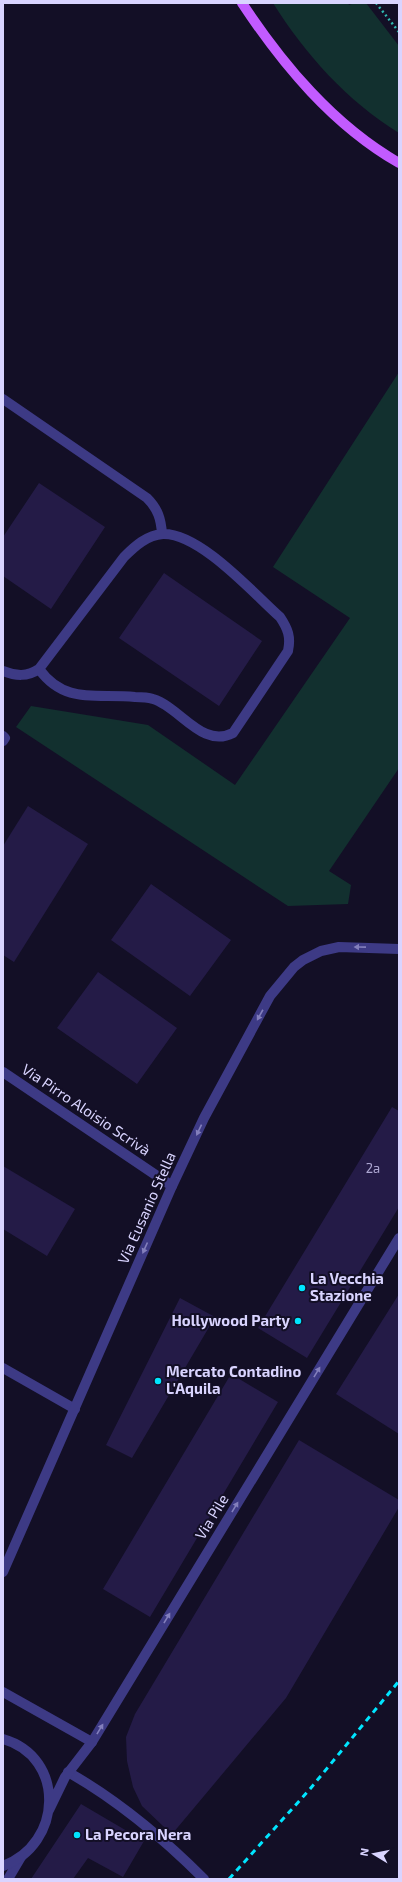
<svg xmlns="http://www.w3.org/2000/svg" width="402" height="1882" viewBox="0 0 402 1882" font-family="'Exo 2',sans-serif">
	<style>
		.green { fill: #12302f }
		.building { fill: #241b47 }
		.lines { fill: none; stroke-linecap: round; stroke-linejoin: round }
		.path { stroke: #2fb8b0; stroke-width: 2.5; stroke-dasharray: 2 3; stroke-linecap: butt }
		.service { stroke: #3d3a85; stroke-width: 10 }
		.pedestrian { stroke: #3d3a85; stroke-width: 10 }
		.minor { stroke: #3d3a85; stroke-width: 10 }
		.tertiary { stroke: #3d3a85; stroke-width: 10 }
		.primary { stroke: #c25bff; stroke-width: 10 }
		.rail { stroke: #00e5ff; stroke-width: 3; stroke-dasharray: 6 5; stroke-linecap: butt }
		.oneway { fill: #837fbc }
		.poi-dot { fill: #00e5ff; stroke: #130f26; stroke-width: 1.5 }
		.labels { text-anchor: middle; stroke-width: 4; stroke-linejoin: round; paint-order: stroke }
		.number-label { font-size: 13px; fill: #aca6d1 }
		.street-label { font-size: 15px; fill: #d9d4ff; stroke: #130f26 }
		.poi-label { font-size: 15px; font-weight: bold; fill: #d9d4ff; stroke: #130f26; text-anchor: start }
	</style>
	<rect width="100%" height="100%" fill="#130f26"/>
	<path class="green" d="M273,3H348L349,5L354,3H366L399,46V133C347,101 305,54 273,3Z
		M399,372V768L329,871L351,885L348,904L288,906L16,727L31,706L148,725L235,785L350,618L273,567Z"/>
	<path class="building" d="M39,483L105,527L51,609L3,576V537Z
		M164,573L262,641L219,706L119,638Z
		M28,806L88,844L14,962L3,955V846Z
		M151,884L231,940L190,996L111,940Z
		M98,972L177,1028L137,1084L57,1028Z
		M392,1107L399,1111V1207L307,1358L258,1328Z
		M3,1166L75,1209L47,1256L3,1229Z
		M399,1294V1434L336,1394Z
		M180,1298L215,1317L132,1458L106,1445Z
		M231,1374L278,1402L150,1617L103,1589Z
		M299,1440L399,1500V1507L286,1698L173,1833L163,1826L142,1806L133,1787L127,1761L126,1737L135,1714Z
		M81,1804L144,1841L123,1877L88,1858L73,1879H31Z"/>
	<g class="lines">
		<path class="path" d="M376,3L399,32"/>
		<path class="service" d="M3,399L147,498C158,509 161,519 162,534
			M3,671C16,676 27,677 39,669L124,557C135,546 147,535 163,534C200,533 253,593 280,617C288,629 291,637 288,651L233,733C202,749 180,707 153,699C147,697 141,697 135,697C97,693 65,705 39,669
			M3,736L5,738L3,741
			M3,1368L75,1409
			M68,1772C119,1801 163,1838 204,1879"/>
		<path class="pedestrian" d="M3,1692L92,1742"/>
		<path class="minor" d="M3,1072L172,1186
			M8,1879L21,1857"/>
		<path class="tertiary" d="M3,1572L172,1186L204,1118L270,996L294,967L303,960L321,951L339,947L399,949
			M3,1739C66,1757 63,1844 3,1866
			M49,1810L65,1777L92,1742L399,1238"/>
		<path class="primary" d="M242,3C283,65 333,125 399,163"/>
		<path class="rail" d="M229,1879L310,1789L399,1681"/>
	</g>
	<defs><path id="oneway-solid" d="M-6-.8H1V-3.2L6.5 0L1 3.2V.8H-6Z"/></defs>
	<g class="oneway">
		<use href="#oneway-solid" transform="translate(360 947) rotate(-179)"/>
		<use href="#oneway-solid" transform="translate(260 1015) rotate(119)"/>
		<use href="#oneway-solid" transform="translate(199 1130) rotate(115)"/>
		<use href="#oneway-solid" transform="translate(145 1248) rotate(114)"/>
		<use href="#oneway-solid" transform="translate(317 1372) rotate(-59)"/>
		<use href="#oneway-solid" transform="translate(235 1507) rotate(-59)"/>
		<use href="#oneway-solid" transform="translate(167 1618) rotate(-59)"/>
		<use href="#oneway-solid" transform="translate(100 1729) rotate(-59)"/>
	</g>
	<g class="poi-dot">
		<circle cx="302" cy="1288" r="4"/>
		<circle cx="298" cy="1321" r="4"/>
		<circle cx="158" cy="1381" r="4"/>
		<circle cx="77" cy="1835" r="4"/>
	</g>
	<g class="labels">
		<g class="number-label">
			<text x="373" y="1173">2a</text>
		</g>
		<g class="street-label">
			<text transform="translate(86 1110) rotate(34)" y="5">Via Pirro Aloisio Scrivà</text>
			<text transform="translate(147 1208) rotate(-66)" y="5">Via Eusanio Stella</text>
			<text transform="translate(212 1517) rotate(-59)" y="5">Via Pile</text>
		</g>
		<g class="poi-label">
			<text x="310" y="1284">La Vecchia<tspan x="310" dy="17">Stazione</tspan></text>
			<text x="290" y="1326" text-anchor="end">Hollywood Party</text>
			<text x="166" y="1377">Mercato Contadino<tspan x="166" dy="17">L'Aquila</tspan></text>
			<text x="85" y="1840">La Pecora Nera</text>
		</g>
	</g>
	<rect width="402" height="1882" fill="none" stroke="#d9d4ff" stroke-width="8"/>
	<g transform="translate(374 1854) rotate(280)" stroke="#130f26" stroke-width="3" paint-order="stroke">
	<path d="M0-3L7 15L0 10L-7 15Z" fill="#d9d4ff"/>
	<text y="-6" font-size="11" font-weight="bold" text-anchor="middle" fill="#d9d4ff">N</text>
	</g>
</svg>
